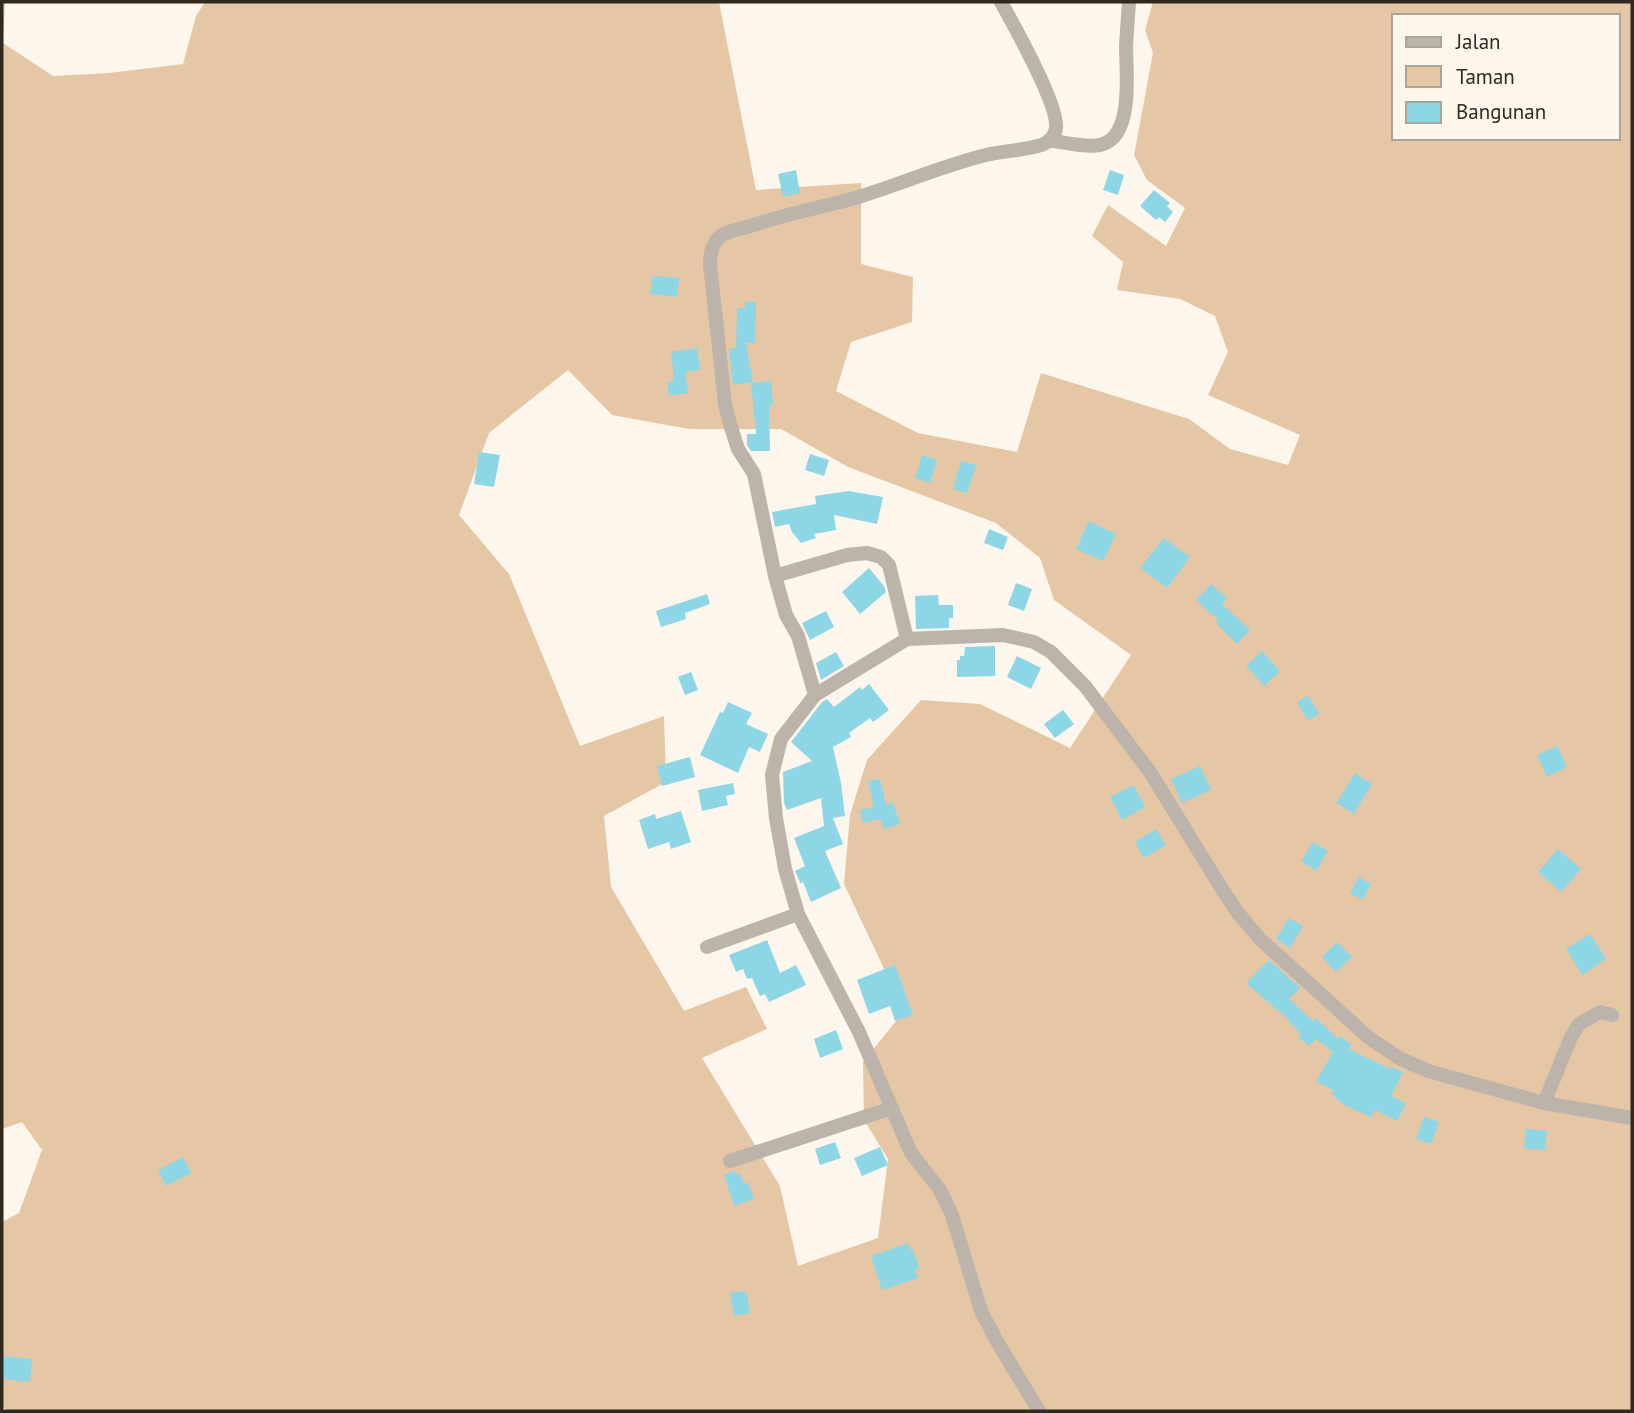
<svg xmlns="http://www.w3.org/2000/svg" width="1634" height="1413" viewBox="0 0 1634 1413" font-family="'PT Sans',sans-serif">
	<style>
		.green { fill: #e5c7a5; fill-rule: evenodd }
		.building { fill: #8dd6e6 }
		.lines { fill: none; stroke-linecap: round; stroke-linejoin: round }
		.minor { stroke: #bcb3aa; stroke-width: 14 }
	</style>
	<rect width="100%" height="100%" fill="#fdf6ed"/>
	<path class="green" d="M2,2H5L3,43L53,76L109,73L183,64L196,16L205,2H719L756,190L861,183V264L913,277L912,322L851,342L836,391L918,433L1017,452L1041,373L1189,419L1230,449L1288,465L1300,435L1208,395L1228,352L1215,316L1180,299L1117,290L1123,262L1092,236L1108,205L1166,246L1185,208L1147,180L1134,155L1153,53L1145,30L1153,2H1632V1411H9L2,1407V1222L19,1213L42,1150L22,1122L2,1129ZM1394,16H1618V138H1394ZM568,370L612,415L689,429H781L848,467L996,523L1040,558L1054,600L1131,655L1070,748L980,704L921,700L867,760L850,815L844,884L904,1011L863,1062L864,1120L888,1159L878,1238L798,1266L780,1186L702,1058L767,1029L746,987L684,1011L611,887L604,816L666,782L664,716L580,746L509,574L459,515L489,433Z"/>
	<path class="building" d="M796,170L800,193L783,197L778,174Z
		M1110,170L1124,175L1118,195L1103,190Z
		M1154,190L1170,203L1167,206L1173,212L1165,222L1159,217L1156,220L1140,206Z
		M652,276L679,278L677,297L650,294Z
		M745,302H756L755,343H746L753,382L733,385L729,349L736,348L737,308H745Z
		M697,348L700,370L685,372L688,393L669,396L667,382L674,381L671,352Z
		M771,381L773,405H769L770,451H751L747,445V434H756L751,383Z
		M479,452L500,455L494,487L474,484Z
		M810,454L829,460L824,476L805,470Z
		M922,455L937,460L930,483L915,478Z
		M961,461L976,465L967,493L953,489Z
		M849,491L883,497L877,524L834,515L836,530L814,534L816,538L801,543L792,532L789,524L775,527L772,512L816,504L815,496Z
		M1089,521L1116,534L1103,561L1076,549Z
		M989,529L1008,537L1003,550L984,543Z
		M1164,538L1190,557L1167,588L1140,568Z
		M869,568L884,586L886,592L860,614L842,592Z
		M1016,583L1032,589L1024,611L1008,605Z
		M1211,584L1227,598L1222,604L1250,630L1237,644L1216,623L1218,620L1196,600Z
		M707,594L710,604L685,613L686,619L661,627L656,611Z
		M938,595L939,605H953V618H949V628L916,629L915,596Z
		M826,611L834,627L810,640L802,623Z
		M995,646V676L957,677V660H960V656H964L965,647Z
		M1262,651L1280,671L1264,686L1246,666Z
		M836,652L844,666L821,680L816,663Z
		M1017,656L1041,668L1031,689L1007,677Z
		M691,672L698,690L685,695L678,677Z
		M869,684L889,710L873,722L870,718L849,733L851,737L833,747L841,783L845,816L833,818L843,844L825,851L841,888L811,902L803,882L801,884L795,871L805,866L794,838L824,826L821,798L787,810L784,803L783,772L812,761L791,742L822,702L827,699L834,707L860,687L862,690Z
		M1308,696L1319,714L1308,720L1297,702Z
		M728,702L752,713L746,724L768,734L760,752L749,747L738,773L700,755L720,712L723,713Z
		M1063,710L1074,724L1055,738L1044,724Z
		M1557,746L1567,767L1547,777L1537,755Z
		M690,757L695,777L662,786L657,766Z
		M1200,766L1211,790L1182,803L1171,779Z
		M1355,773L1372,784L1354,814L1336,803Z
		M880,779L886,805L893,802L900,824L884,829L880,819L863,823L860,810L874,807L868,781Z
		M733,783L735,794L726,796L728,805L702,811L698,790Z
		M1133,785L1145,807L1122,820L1110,797Z
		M681,811L691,842L671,849L669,842L648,849L639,820L655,814L656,819Z
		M1156,829L1166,845L1144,858L1135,842Z
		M1313,842L1328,851L1316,871L1301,861Z
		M1558,849L1581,869L1561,892L1538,872Z
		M1359,877L1371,884L1362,900L1350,893Z
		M1289,918L1303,926L1290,948L1276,939Z
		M1590,934L1606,959L1582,975L1566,949Z
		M767,940L780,973L796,965L806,985L769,1002L765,994L760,996L752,978L747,979L743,969L736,972L729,955Z
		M1337,942L1352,957L1336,972L1322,957Z
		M1269,960L1300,988L1289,999L1313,1021L1316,1018L1338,1039L1340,1036L1352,1045L1349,1049L1390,1069L1391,1067L1403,1072L1391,1096L1406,1103L1397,1121L1375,1110L1371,1117L1344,1105L1331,1094L1334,1091L1316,1081L1333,1052L1316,1039L1309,1046L1298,1037L1301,1034L1289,1022L1290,1021L1246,983Z
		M895,965L913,1015L895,1021L890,1006L869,1014L857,980Z
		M836,1030L843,1049L820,1058L814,1039Z
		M1424,1117L1439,1122L1431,1144L1416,1139Z
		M1526,1129L1547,1131L1545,1150L1524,1148Z
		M835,1142L841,1158L820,1165L815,1149Z
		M880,1147L888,1165L862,1176L854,1158Z
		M183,1157L191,1173L166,1186L158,1170Z
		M735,1171L736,1175L740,1173L744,1184L748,1182L754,1199L734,1206L724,1175Z
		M908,1243L910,1250L913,1249L919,1268L915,1269L918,1278L882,1290L871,1256Z
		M746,1291L750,1313L734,1316L730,1293Z
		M2,1356L32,1359L30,1382L2,1379Z"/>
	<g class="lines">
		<path class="minor" d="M1049,140C1063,142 1091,149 1103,144C1134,134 1126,70 1126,45C1127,30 1128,16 1129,2
			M775,576L847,555L867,553L881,557L889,565L907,639
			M815,695L798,636L786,615L775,576L754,474L738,449L730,424L725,404L710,264C710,253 712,242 722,235C729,231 739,229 747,227C782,215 819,208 855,198C899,185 941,166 986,155C1003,151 1029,150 1044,144C1050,141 1055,135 1056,128C1059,105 1013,24 1001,2
			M707,947L798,914
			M1544,1103L1571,1037L1579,1024L1600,1012L1612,1015
			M730,1161L892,1108
			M1039,1411L999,1345L981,1311L952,1215L940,1190L911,1153L859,1032L798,914L785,869L776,818L772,775L781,739L815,695L907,639L1003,635L1034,642L1051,652L1085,686L1150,772L1222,889L1238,913L1260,939L1368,1037L1399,1058L1428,1071L1544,1103L1632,1118"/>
	</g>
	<rect width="1634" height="1413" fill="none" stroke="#302920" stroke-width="7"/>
	<rect x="1392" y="14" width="228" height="126" fill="#fdf6ed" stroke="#aba49b" stroke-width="2"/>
	<rect x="1406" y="37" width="35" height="10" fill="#bcb3aa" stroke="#aba49b" stroke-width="2"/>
	<text x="1456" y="49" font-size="21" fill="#302920">Jalan</text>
	<rect x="1406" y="66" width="35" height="21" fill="#e5c7a5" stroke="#aba49b" stroke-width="2"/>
	<text x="1456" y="84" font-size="21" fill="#302920">Taman</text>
	<rect x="1406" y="102" width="35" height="21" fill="#8dd6e6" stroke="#aba49b" stroke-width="2"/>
	<text x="1456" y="119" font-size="21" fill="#302920">Bangunan</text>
</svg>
